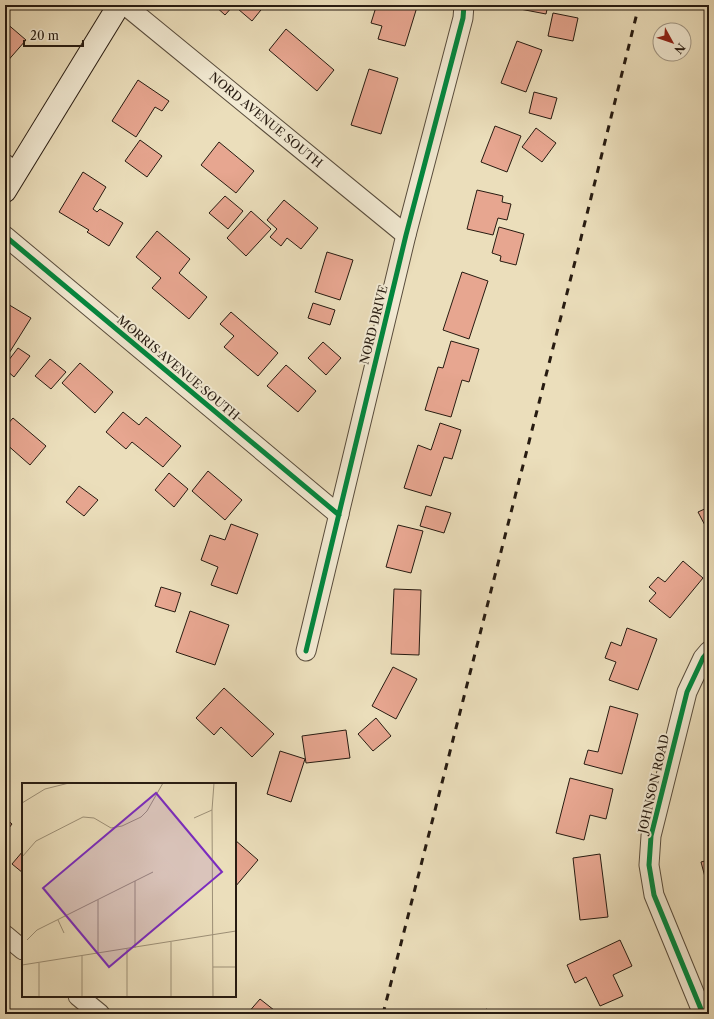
<svg xmlns="http://www.w3.org/2000/svg" width="714" height="1019" viewBox="0 0 714 1019" font-family="'Libre Caslon Text',serif">
	<style>
		.building { fill: #e7a690; stroke: #271b11 }
		.lines { fill: none; stroke-linecap: round; stroke-linejoin: round }
		.minor-casing { stroke: #584c3c; stroke-width: 21 }
		.secondary-casing { stroke: #271b11; stroke-width: 24 }
		.minor { stroke: #f2ead3; stroke-width: 19 }
		.secondary { stroke: #f2ead3; stroke-width: 22 }
		.rail { stroke: #271b11; stroke-width: 3; stroke-dasharray: 7 7; stroke-linecap: butt }
		.cycleway-casing { stroke: #f2ead3; stroke-width: 8 }
		.cycleway { stroke: #00873e; stroke-width: 5 }
		.labels { text-anchor: middle; stroke-width: 4; stroke-linejoin: round; paint-order: stroke }
		.street-label { font-size: 12px; fill: #271b11; stroke: #f2ead3 }
		.inset-road { fill: none; stroke: #9d9077; stroke-width: 1 }
		.view { fill: #7b2cbf; fill-opacity: 0.15; stroke: #7b2cbf; stroke-width: 2 }
		.inset-edge { fill: none; stroke: #271b11; stroke-width: 2 }
	</style>
	<rect width="100%" height="100%" fill="#ebdebb"/>
	<filter id="stains"><feTurbulence type="fractalNoise" baseFrequency=".005" numOctaves="4"/><feColorMatrix values="0 0 0 0 .2 0 0 0 0 .09 0 0 0 0 .02 0 0 0 .5 -.17"/></filter>
	<radialGradient id="worn" r=".72"><stop offset=".6" stop-color="#630" stop-opacity="0"/><stop offset="1" stop-color="#630" stop-opacity=".3"/></radialGradient>
	<path class="building" d="M214,5H234L225,15Z
		M241,5H265L252,21L238,9Z
		M387,5H411L417,7L405,46L378,39L382,26L371,23L376,7L386,9Z
		M520,5H548L546,14L520,9Z
		M553,13L578,18L573,41L548,36Z
		M5,22L26,40L5,64Z
		M286,29L334,70L317,91L269,50Z
		M517,41L542,50L526,92L501,83Z
		M369,69L398,78L381,134L351,125Z
		M138,80L169,101L162,111L155,107L136,137L112,121Z
		M534,92L557,98L551,119L529,113Z
		M495,126L521,136L507,172L481,162Z
		M536,128L556,143L542,162L522,147Z
		M140,140L162,156L147,177L125,161Z
		M219,142L254,171L236,193L201,165Z
		M83,172L106,187L93,209L97,212L100,209L123,223L109,246L87,232L89,230L59,212Z
		M477,190L503,196L502,202L511,204L507,220L498,218L493,235L467,229Z
		M225,196L243,211L228,229L209,213Z
		M284,200L318,228L301,249L287,238L281,246L270,237L277,229L267,220Z
		M251,211L271,229L246,256L227,238Z
		M499,227L524,234L516,265L500,261L501,256L492,253Z
		M157,231L190,259L179,273L207,297L189,319L152,288L161,278L136,257Z
		M327,252L353,260L340,300L315,292Z
		M462,272L488,281L469,339L443,330Z
		M6,303L31,318L6,358L5,357V305Z
		M313,303L335,310L330,325L308,318Z
		M231,312L278,353L258,376L224,347L234,336L220,324Z
		M451,341L479,349L469,382L462,380L451,417L425,410L438,367L443,368Z
		M323,342L341,358L326,375L308,358Z
		M18,348L30,356L14,377L5,369V365Z
		M50,359L66,372L51,389L35,376Z
		M80,363L113,392L95,413L62,383Z
		M286,365L316,391L298,412L267,386Z
		M123,412L139,425L146,417L181,446L163,467L132,442L126,449L106,432Z
		M13,418L46,446L30,465L5,443V427Z
		M440,423L461,430L452,459L444,457L431,496L404,488L418,445L431,450Z
		M208,471L242,500L225,520L192,491Z
		M169,473L188,489L174,507L155,490Z
		M79,486L98,500L84,516L66,502Z
		M426,506L451,513L444,533L420,526Z
		M709,507V533L698,512Z
		M231,524L258,534L237,594L211,585L218,567L201,560L210,535L225,540Z
		M398,525L423,531L411,573L386,567Z
		M683,561L703,578L670,618L649,601L656,593L649,587L658,577L665,582Z
		M161,587L181,593L175,612L155,606Z
		M394,589L421,590L419,655L391,654Z
		M190,611L229,625L215,665L176,652Z
		M627,628L657,639L638,690L609,680L616,662L605,658L611,642L621,646Z
		M393,667L417,679L396,719L372,706Z
		M224,688L274,734L252,757L221,727L214,735L196,718Z
		M610,706L638,714L622,774L584,764L588,750L598,752Z
		M376,718L391,736L373,751L358,734Z
		M346,730L350,758L306,763L302,736Z
		M280,751L305,759L291,802L267,794Z
		M570,778L613,789L606,819L590,815L584,840L556,833Z
		M5,818L12,824L5,833Z
		M235,840L258,860L235,887Z
		M23,851V873L12,864Z
		M600,854L608,917L580,920L573,858Z
		M709,860V892L701,862Z
		M620,940L632,966L613,975L623,996L600,1006L586,977L575,983L567,965Z
		M260,999L279,1014H247Z
		M487,1009L489,1014H474Z
		M653,1010L655,1014H645Z"/>
	<g class="lines">
		<g class="minor-casing">
			<g id="minor">
				<path id="s1" d="M125,5L406,235"/>
				<path d="M5,164L16,173"/>
				<path d="M5,236L339,515"/>
				<path d="M306,651L406,235L463,18L464,5"/>
				<path d="M5,935L23,950"/>
				<path d="M78,996L100,1014"/>
				<path d="M703,1014L654,895L649,865L651,836L687,692L703,658L709,651"/>
			</g>
		</g>
		<g class="secondary-casing">
			<path id="secondary" d="M5,191L119,5"/>
		</g>
		<use href="#minor" class="minor"/>
		<use href="#secondary" class="secondary"/>
		<path class="rail" d="M383,1014L579,246L639,5"/>
		<g class="cycleway-casing">
			<path id="cycleway" d="M5,236L339,515
				M306,651L406,235L463,18L464,5
				M703,1014L654,895L649,865L651,836L687,692L703,658L709,651"/>
		</g>
		<use href="#cycleway" class="cycleway"/>
	</g>
	<g class="labels">
		<g class="street-label">
			<text dy="4" stroke="none"><textPath href="#s1" startOffset="182">NORD AVENUE SOUTH</textPath></text>
			<text transform="translate(374 325) rotate(-76)" y="4">NORD DRIVE</text>
			<text transform="translate(178 368) rotate(40)" y="4">MORRIS AVENUE SOUTH</text>
			<text transform="translate(654 784) rotate(-77)" y="4">JOHNSON ROAD</text>
		</g>
	</g>
	<g transform="translate(22 783)">
		<rect width="214" height="214" fill="#ebdebb"/>
		<path class="inset-road" d="M0,20L23,6L47,0M172,35L190,27M0,74L14,58L61,34L72,35L89,45L100,43L119,34L125,28L141,0M113,98V165M76,117V170M36,137L42,150M5,157L15,147L131,89M149,159V214M105,166V214M17,180V214M0,182L214,148M191,184H214M60,214V173M191,214L190,27L192,0"/>
		<path class="view" d="M134,10L200,89L87,184L21,105Z"/>
		<rect width="214" height="214" class="inset-edge"/>
	</g>
	<rect width="714" height="1019" fill="none" stroke="#ebdebb" stroke-width="20"/>
	<rect x="6" y="6" width="702" height="1007" fill="none" stroke="#271b11" stroke-width="2"/>
	<rect x="10" y="10" width="694" height="999" fill="none" stroke="#271b11"/>
	<g transform="translate(672 42) rotate(130)"><circle r="19" fill="#f2ead3" stroke="#a19785"/>
	<path d="M0-3L7 15L0 10L-7 15Z" fill="#8f2418"/>
	<text y="-6" font-size="11" font-weight="bold" text-anchor="middle" fill="#271b11">N</text>
	</g>
	<path d="M24 40v6h59v-6" fill="none" stroke="#271b11" stroke-width="2"/>
	<text x="30" y="40" font-size="12" fill="#271b11" stroke="#f2ead3" stroke-width="3" paint-order="stroke">20 m</text>
	<rect width="100%" height="100%" filter="url(#stains)"/>
	<rect width="100%" height="100%" fill="url(#worn)"/>
</svg>
